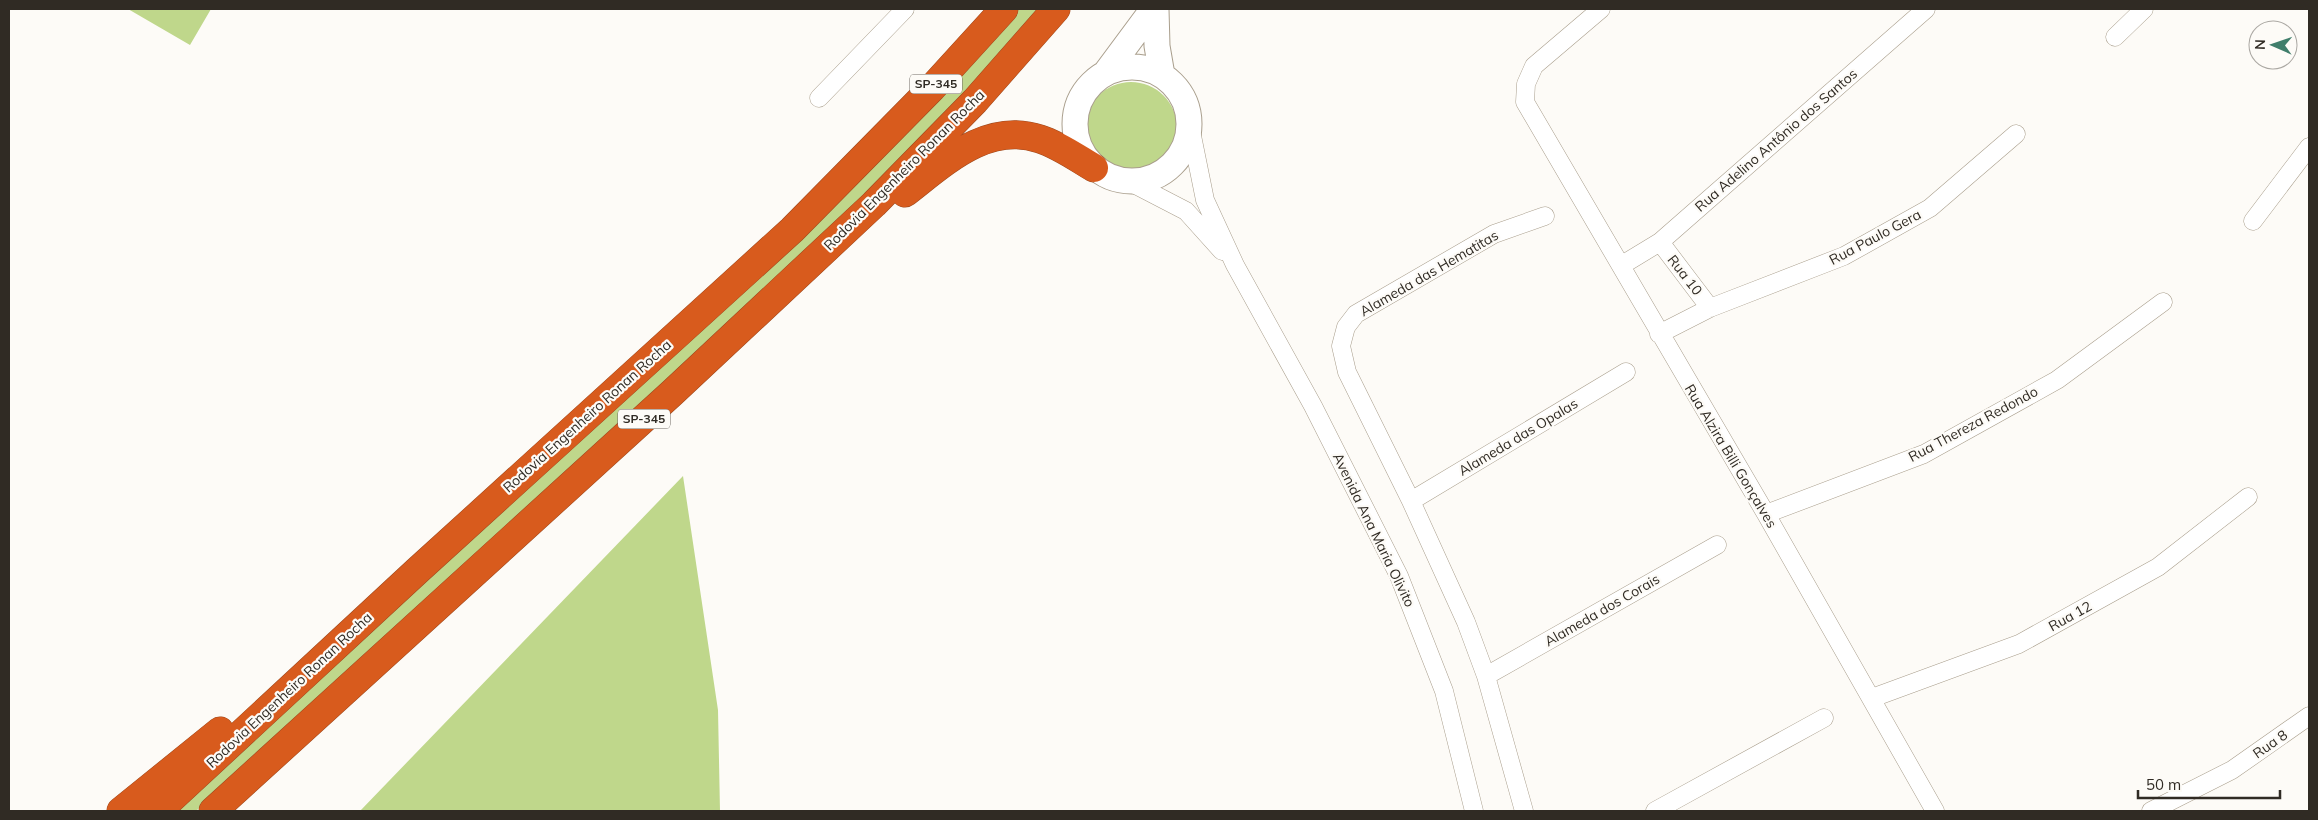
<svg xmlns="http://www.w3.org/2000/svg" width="2318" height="820" viewBox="0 0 2318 820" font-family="Mulish,sans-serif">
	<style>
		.green { fill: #bfd78b }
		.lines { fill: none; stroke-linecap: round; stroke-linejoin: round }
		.street-casing { stroke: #a99e8c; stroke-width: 19 }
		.secondary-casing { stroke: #a99e8c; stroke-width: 27 }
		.highway-casing { stroke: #9d4a1f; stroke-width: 29 }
		.street { stroke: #fff; stroke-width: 18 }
		.secondary { stroke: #fff; stroke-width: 25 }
		.highway { stroke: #d85b1d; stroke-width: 28 }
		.labels { text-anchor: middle; stroke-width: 4.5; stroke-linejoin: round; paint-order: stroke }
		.shield { fill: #fdfbf7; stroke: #6e6963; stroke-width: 1 }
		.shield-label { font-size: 12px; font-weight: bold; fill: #302b24 }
		.street-label { font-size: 14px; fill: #302b24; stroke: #fdfbf7 }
	</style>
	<rect width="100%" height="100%" fill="#fdfbf7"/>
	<path class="green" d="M128,9H211L190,45Z
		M1018,9H1041L975,83L827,234L196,811H172L964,69Z
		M1085 128a46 46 0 1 1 92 0a46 46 0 1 1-92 0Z
		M683,476L718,710L720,811H360Z"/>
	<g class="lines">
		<g class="street-casing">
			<path id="street" d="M1601,9L1534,66L1526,84L1525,102L1766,514L1935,811
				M2115,37L2144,9
				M819,98L905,9
				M1189,121L1205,200L1235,265L1313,406L1399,576L1444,691L1474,811
				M1130,182L1186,211L1222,251
				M2253,221L2309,147
				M1660,242L1710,308
				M1622,265L1660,242L1926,9
				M1659,334L1710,308L1844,256L1930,208L2016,134
				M1411,501L1626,372
				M1766,514L1924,454L2057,380L2163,302
				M1486,676L1717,545
				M1872,698L2019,644L2158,567L2248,497
				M1524,811L1486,676L1466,622L1411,501L1347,372L1341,346L1346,327L1356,314L1494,234L1545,216
				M1655,811L1824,718
				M2151,811L2232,770L2309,716"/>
		</g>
		<g class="secondary-casing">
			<path id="secondary" d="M1156,9L1157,46L1162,75
				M1075 124a57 57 0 1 1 114 0a57 57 0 1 1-114 0Z
				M1107,71L1153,9"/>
		</g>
		<g class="highway-casing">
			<path id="highway" d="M905,193C944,163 987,121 1040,139C1059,145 1077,158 1094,168
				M121,811L220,731
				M158,811L417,571L792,230L932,88L1004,9
				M213,811L672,393L874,204L975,101L1056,9"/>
		</g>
		<use href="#street" class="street"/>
		<use href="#secondary" class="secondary"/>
		<use href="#highway" class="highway"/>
	</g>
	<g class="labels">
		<g class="shield">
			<rect x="910" y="74.5" width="52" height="19" rx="4"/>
			<rect x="618" y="409.5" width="52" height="19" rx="4"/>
		</g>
		<g class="shield-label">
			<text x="936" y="88">SP-345</text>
			<text x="644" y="423">SP-345</text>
		</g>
		<g class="street-label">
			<text transform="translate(1776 140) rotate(-41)" y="5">Rua Adelino Antônio dos Santos</text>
			<text transform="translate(904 170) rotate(-45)" y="5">Rodovia Engenheiro Ronan Rocha</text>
			<text transform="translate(1875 237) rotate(-28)" y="5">Rua Paulo Gera</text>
			<text transform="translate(1429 273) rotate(-30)" y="5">Alameda das Hematitas</text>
			<text transform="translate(1685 275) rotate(52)" y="5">Rua 10</text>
			<text transform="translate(587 416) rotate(-42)" y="5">Rodovia Engenheiro Ronan Rocha</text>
			<text transform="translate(1973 424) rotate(-28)" y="5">Rua Thereza Redondo</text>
			<text transform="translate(1518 437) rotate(-31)" y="5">Alameda das Opalas</text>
			<text transform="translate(1731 456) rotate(59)" y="5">Rua Alzira Billi Gonçalves</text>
			<text transform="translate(1374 530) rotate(64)" y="5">Avenida Ana Maria Olivito</text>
			<text transform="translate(1602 610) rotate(-30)" y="5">Alameda dos Corais</text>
			<text transform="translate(2070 616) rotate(-29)" y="5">Rua 12</text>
			<text transform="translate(289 690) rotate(-43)" y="5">Rodovia Engenheiro Ronan Rocha</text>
			<text transform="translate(2270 744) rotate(-35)" y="5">Rua 8</text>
		</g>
	</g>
	<rect width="2318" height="820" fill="none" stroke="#302b24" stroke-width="20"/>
	<g transform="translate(2273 45) rotate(272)"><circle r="24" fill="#fdfbf7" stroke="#aba8a3"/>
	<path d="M0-4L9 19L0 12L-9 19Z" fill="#407e6b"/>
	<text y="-8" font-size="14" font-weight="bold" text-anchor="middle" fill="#302b24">N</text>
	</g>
	<path d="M2138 790v8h142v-8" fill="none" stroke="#302b24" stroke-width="2.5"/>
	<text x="2146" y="790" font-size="15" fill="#302b24" stroke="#fdfbf7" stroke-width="4" paint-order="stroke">50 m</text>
</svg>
